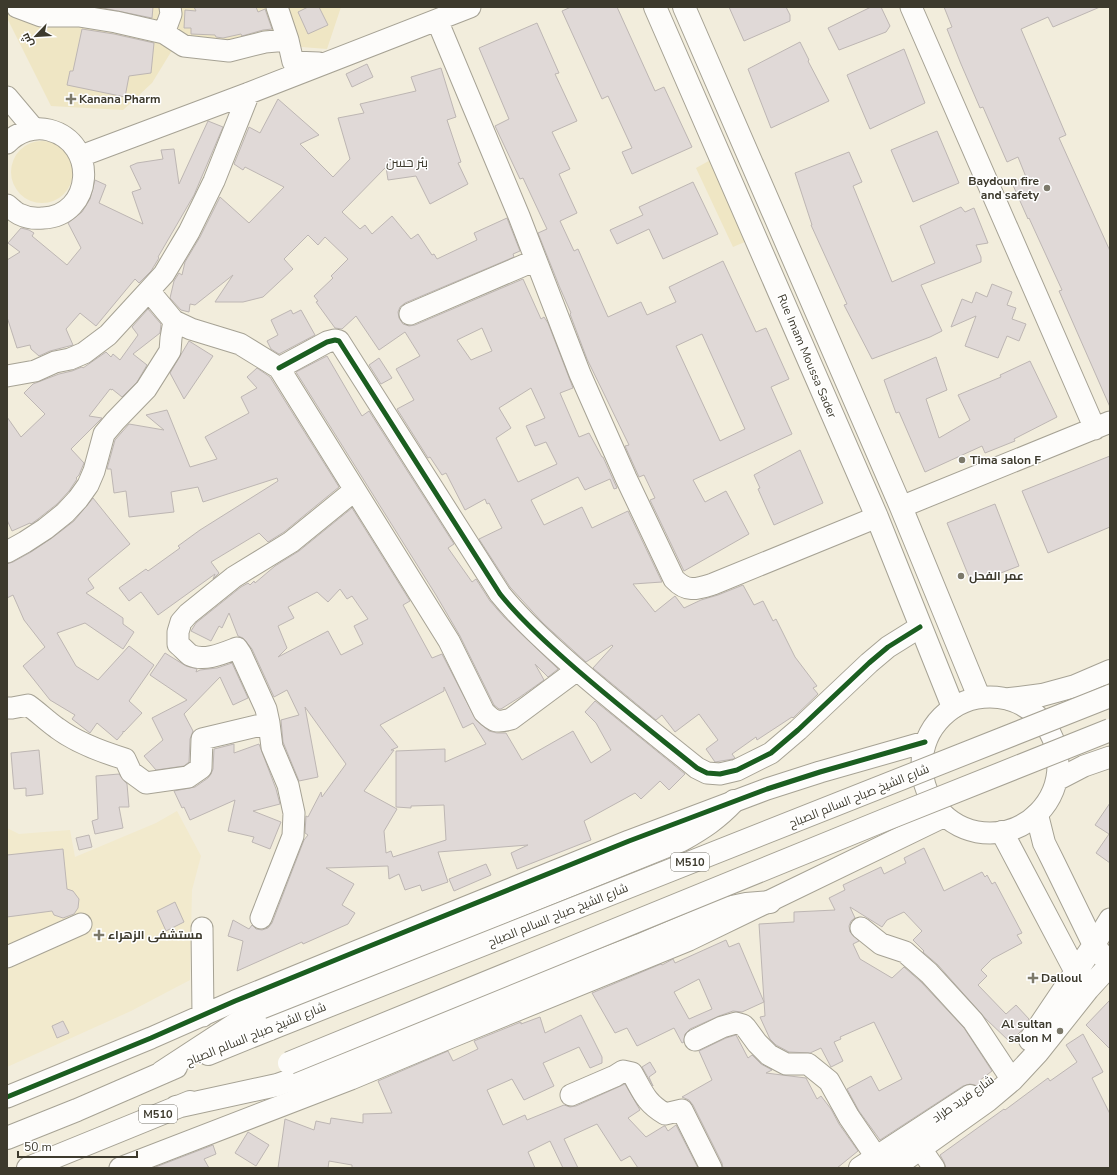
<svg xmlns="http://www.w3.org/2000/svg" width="1117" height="1175" viewBox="0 0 1117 1175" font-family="'Nunito Sans',Cairo,sans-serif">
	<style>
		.built { fill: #f2eacd }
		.green { fill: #efe6c4 }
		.building { fill: #e0d9d7; stroke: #bdb6b3; fill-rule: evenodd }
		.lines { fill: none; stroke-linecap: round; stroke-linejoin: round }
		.minor-casing { stroke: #a6a294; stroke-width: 23 }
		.major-casing { stroke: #a6a294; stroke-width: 24 }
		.highway-casing { stroke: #a6a294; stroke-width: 24 }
		.minor { stroke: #fdfcfa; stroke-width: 21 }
		.major { stroke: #fdfcfa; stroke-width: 22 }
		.highway { stroke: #fdfcfa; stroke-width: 22 }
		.highway-bridge-casing { stroke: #a6a294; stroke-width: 24; stroke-linecap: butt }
		.highway-bridge { stroke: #fdfcfa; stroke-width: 22 }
		.cycleway-casing { stroke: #fff; stroke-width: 8 }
		.cycleway { stroke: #1b5e20; stroke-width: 5 }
		.poi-dot { fill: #7c796a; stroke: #fff; stroke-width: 1.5 }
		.labels { text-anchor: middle; stroke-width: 3; stroke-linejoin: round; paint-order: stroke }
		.shield { fill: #fff; stroke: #77756c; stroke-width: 1 }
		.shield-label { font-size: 11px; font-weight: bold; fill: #3d3a2d }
		.poi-label { font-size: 12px; font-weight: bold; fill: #3d3a2d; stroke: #fff; text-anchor: start }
		.street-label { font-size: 12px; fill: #3d3a2d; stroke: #fff }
		.neighbourhood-label { font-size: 13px; fill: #3d3a2d; stroke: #fff }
	</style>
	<rect width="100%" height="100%" fill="#f2eddc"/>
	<path class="built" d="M177,811L201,856L192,890L190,980L131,1011L7,1067V828L19,834L70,830L75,857L156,823Z"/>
	<path class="green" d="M7,7H341L327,49L250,43L171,52L152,83L123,110L51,106L7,18Z
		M11 172a31 31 0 1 1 62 0a31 31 0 1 1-62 0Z
		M714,158L747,241L733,247L696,168Z"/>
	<path class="building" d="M98,7H153L152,18Z
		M194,7H256L258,12L265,9L272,29L263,30L242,36L241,34L223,38L216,37L215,35L191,34V28H184L185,10L196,11Z
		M308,7H319L328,25L308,34L298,12Z
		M571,7H617L655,91L664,87L692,147L632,174L622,152L632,148L608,96L602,99L562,11Z
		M729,7H786L790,15V21L744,41Z
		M871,7H881L890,26L886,32L839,50L828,28Z
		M944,7H1100L1053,27L1048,17L1021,29L1066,135L1059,138L1110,251V407L1059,291L1062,290L1029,218L1028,219L1012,183L1026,177L1018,157L1007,162L983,107L980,108L961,64L947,29L952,27Z
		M537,23L559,73L555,74L577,121L552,132L570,169L559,174L577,213L560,221L574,251L578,249L608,317L641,302L647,315L676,302L669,287L723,261L756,332L766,328L789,379L771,387L792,434L693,480L705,502L726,491L749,534L684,571L650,500L655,498L644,475L639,477L625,446L629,445L587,359L570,314L571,313L560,288L538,233L547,229L523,178L520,179L495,126L509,119L479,48ZM702,334L745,429L720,441L676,346Z
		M82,29L114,34L154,43L151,73L129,76L125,97L67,85L70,71H73Z
		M800,42L809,60L808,61L829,101L771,128L748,69Z
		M904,49L925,103L870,129L847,75Z
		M367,64L373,77L352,87L346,74Z
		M441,68L456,117L447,120L461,162L458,163L468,184L430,204L416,176L388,180L386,167L342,212L360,229L365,225L372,234L392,216L411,239L418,234L432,255L434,254L437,259L477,240L474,233L507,218L520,251L513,254L514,257L405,303L400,307L398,312L399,318L403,324L409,326L415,325L523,279L541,319L544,317L548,323L573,388L560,393L579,437L589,433L602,457H603L617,488L614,489L610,479L585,490L578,477L531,500L544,525L582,507L592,528L628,511L662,582L633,584L655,612L675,596L684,608L701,600L718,595L743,585L754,605L763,601L773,621L776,619L795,657L817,686L813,688L818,694L793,718L792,717L757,740L756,737L732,754L735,758L733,759L715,762L706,749L718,740L699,714L675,732L662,715L656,720L593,668L613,646L612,645L586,662L543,623L510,587L479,539L502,528L489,503L487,504L485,499L465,510L446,473L442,475L430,457L428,458L397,409L414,400L396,369L420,356L405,332L379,350L356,316L342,329L335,328L316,302L318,301L314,296L333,278L331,276L348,259L325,237L318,245L308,235L284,259L293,269L263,297L243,302H215L233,275L195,305L190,304L189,312L181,310L170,298L174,281L179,273L182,275L185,262L200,237L220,197L249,223L284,187L245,167L243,170L234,164L249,127L260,133L278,99L319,135L300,144L333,177L350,159L338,118L364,113L360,104L416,91L411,77ZM482,328L492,351L471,360L457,340ZM531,388L545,418L526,426L535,446L546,442L557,464L518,482L496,438L511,428L499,408Z
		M208,121L223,127L194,195L158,257L159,258L151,271L139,283L135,279L96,326L80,313L66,329L73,345L50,351L39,356L31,349L30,345L17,348L7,317V260L20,252L8,243L21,228L29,230L34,233L32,236L67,265L81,248L68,223L82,212L90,199L95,180L106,185L99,203L143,224L132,192L141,189L130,166L137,163L163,159L161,150L174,149L179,184Z
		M937,131L959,183L913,202L891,150Z
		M849,152L862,182L853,186L892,282L935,263L920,226L961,207L965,212L974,208L988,243L976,245L981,257V262L921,285L942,331L930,337L872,359L844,305L847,304L811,225H812L795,173Z
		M693,182L718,234L663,259L649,229L617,244L610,230L643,215L639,207Z
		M992,284L1012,292L1007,305L1016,308L1012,319L1026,324L1019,341L1007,336L998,358L965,346L976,316L951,327L962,299L972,303L976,292L987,297Z
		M148,309L161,324L160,333L133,354L147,365L137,382L122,397L112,389V390L110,389L89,416L102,418L71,449L84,463L79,475L76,478L77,479L69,491L57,504L38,519L31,524L30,523L12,531L7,520V417L21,437L45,414L24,393L33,384L59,374L72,371L82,367L83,368L106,352L111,357L113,354L120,360L138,335L132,327Z
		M291,310L293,314L301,310L315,335L279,354L271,349L267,341L278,335L271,320Z
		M189,341L213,356L184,399L170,373Z
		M327,356L362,416L369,411L454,544L448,548L472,582L476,579L490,601L504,617L558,669L548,677L535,664L544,680L520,697L501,709H499L494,705L460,636L436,595L296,372Z
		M936,357L947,390L926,399L939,438L970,420L958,395L1001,377L1000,375L1030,361L1057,417L1014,439L1015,441L985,453L982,446L925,472L899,412L896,413L884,380Z
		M379,358L392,378L381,384L369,365Z
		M257,368L270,377L339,487L284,532L268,542L259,533L211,562L219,573L213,579L215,574L158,615L141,592L129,601L119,588L146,569L148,571L180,548L178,546L200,530L278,481L277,478L203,502L198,487L171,492L174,512L129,517L126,491L114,493L111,469H107L115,440L129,424L164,430L146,415L167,410L190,467L217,459L205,437L249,413L241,397L257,388L247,377Z
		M800,450L823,503L774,525L758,489L760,488L754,475Z
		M1110,456V527L1048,553L1022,491Z
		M93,498L130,544L88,579L94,588L86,593L123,618V624L134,632L123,649L85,623L57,633L76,666L98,680L129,646L154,665L129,701L142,713L124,732L123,731V733L117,740L97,723L90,733L72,719L75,715L50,700L23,666L45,647L24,620L13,595L7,598V564L13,562L31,552L52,538L74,521Z
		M995,504L1019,566L972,584L947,523Z
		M352,508L410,601L403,605L432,658L442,654L476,720L489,731L497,733H506L522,760L573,731L591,763L611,750L596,723L585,712L595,701L685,774L669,790L660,781L641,799L635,793L584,821L591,840L517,869L511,853L528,845L438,852L448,882L422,891L420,885L405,890L399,874L389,879L388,866L326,868L354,884L342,905L355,913L348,924L303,944L302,942L237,971L243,941L228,936L233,920L249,929L252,925L256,929L262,930L268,928L272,923L304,840L308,835L305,833L306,816L308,817L321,792L322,797L346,764L305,707L318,777L299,781L283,742L281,720L299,715L287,690L274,697L252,649L243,638L238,636L229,613L222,628L219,626L211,641L191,631L196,623L241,587L248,583L250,585L254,581L255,583L275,566L299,551ZM340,589L347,599L352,596L368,619L354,626L363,644L341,655L328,631L278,657L287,648L278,626L294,618L288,607L317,592L328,602ZM444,687L463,728L473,723L486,744L445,762V749L396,751V807L411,808V806L444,805L446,840L393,857L391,851L386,853L384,831L397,809L364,791L394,750H391L398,747L380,725L444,691Z
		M165,653L186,666L197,669L196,672L200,670L217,668L232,663L248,698L233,705L220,677L184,714L193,731L190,739L189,762L184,766L156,770L144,756L163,740L152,718L187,700L150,675Z
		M234,744V753L259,744L276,789L280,804L253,811L281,822L270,849L252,842L254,837L228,831L235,800L190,820L184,807L182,808L174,791L195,787L208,778L211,774L213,769L214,749Z
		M39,750L43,794L26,796V788L14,789L11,753Z
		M119,774L127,784L129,807H119L123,828L95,834L92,821L98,819L96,776Z
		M1110,803V863L1096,853L1109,834L1095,825Z
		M89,835L92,847L79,850L76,838Z
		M924,848L944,891L982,872L985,877L987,875L992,884L995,882L1022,933L1017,935L1022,943L992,959L981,970L987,976L978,985L1006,1014L1016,1005L1029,1019L1021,1031L1010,1042L986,1019L938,965L923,952L924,951L913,940L922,931L904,912L887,920L882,927L850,907L855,918L851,921L849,926L850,932L859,941L853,944L860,959L892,978L904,967L921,982L964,1028L992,1071L979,1081L981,1087L979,1088L975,1085L970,1084L963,1086L880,1140L859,1111L847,1089L871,1076L879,1091L902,1079L874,1022L840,1037L841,1039L834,1042L843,1061L831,1067L821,1048L810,1053L789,1052L776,1045L770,1039L760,1017L765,1016L759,924L794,922V912L835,910L829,898L845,890L843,885L881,867L884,874L906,863L904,858Z
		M63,849L67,889L73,891L79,899L78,908L74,914L63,918L54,915L52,911L7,917V855Z
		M486,864L491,875L454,891L449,879Z
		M175,902L184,922L166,931L157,911Z
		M726,940L729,947L739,943L764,1002L742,1012L733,1011L719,1016L690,1029L685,1034L684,1042L682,1043L674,1028L637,1046L627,1028L615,1033L592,993L661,964L662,965L673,959L675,963ZM699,979L712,1009L689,1019L674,992Z
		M1110,1000V1049L1086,1025Z
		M581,1015L602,1057V1063L590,1068L579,1047L543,1063L554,1086L524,1100L512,1079L487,1090L503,1125L525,1115L527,1120L564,1105L570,1107L576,1106L625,1084L640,1110L628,1118L646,1137L664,1126H665L668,1131L676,1125L698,1168H638L630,1156L621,1161L597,1124L564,1139L578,1168H563L550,1141L528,1152L535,1168H352V1165L329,1161L328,1168H278L285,1119L314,1130L316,1121L330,1124L331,1118L363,1123V1114L392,1113L378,1081L448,1051L453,1061L478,1049L474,1041L521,1022V1024L540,1017L545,1033Z
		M63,1021L69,1033L57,1038L52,1026Z
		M1083,1034L1103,1072L1092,1078L1110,1114V1168H946L944,1162L940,1155L1004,1109L1005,1110L1048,1078L1050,1081L1077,1062L1066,1045Z
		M736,1035L748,1058L752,1055L761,1064L772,1070L766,1073L806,1078L817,1099L821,1096L831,1109L839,1124L858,1151L837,1168H723L722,1163L693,1105L689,1100L682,1097L712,1080L699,1051L726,1038Z
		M650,1062L656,1072L649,1077L653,1086L642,1067Z
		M248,1132L269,1145L256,1166L235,1153Z
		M213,1145L216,1154L204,1159L209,1168H153Z"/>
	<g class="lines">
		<g class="minor-casing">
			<path id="minor" d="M17,7L41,16H79L116,22L164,33L184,46L229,51L265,42L288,40L293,62L319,63
				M277,7L288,40
				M911,7L1095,429
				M437,20L519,216L580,374L626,478L674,579C687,593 697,589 713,584L877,517
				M164,33L171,14L170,7
				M7,97L34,129
				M7,143C18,132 34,126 49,130C99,143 93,216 43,218C35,219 27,218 19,214C15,212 11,208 7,205
				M81,156L249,93L470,7
				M410,314L536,260
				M174,321L191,329L240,344L279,368L449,641L484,712C494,722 497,723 511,719L577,670
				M279,368L327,342L335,340L339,341L500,594C517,615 537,634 558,653C602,693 650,730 697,768L707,773L720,774L737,770L771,753L798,730L869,663L888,647L920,627
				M7,376L35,371L55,362L70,359L84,353L108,335L164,274L189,232L214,181L249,93
				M901,507L1110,422
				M7,552L25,542L45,529L65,513L78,499L88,485L94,471L104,434L115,421L146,389L170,351L171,338L174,321L149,291
				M922 765a68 68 0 1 1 136 0a68 68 0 1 1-136 0Z
				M7,708H12L28,705C38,712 47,721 57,728C77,743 102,752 125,759L131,772L146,783L188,777L201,768L202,739L269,723L266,709L241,654L237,648C224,653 204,662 190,655C186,652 182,647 178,644V632L181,622L188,614L234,577L291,542L355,490
				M1057,780L1084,766L1110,757
				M261,918L293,836L294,813L288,785L272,747L269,723
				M202,928L203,1016
				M861,928L881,944L905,952L929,973L973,1021L1012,1080
				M1094,945L1110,919
				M7,957L81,924
				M695,1040L722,1027L736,1023L743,1025L746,1028L757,1043L769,1055L786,1064H808L829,1081L849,1117L877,1158
				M571,1095L615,1076L623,1071L632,1073C643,1092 645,1102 665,1114L682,1110L711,1168
				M7,1097L151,1038L235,1001L355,952L629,841L767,789L820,772L925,742
				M921,1149L934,1168
				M120,1168L351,1079L449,1038L689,940L945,816"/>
		</g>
		<g class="major-casing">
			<path id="major" d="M655,7L877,517L953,707
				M684,7L901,507L979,697
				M1002,832L1076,972L1083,982
				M1030,1040L1094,945
				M860,1168L970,1096
				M893,1168L987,1101L1012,1080L1038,1052L1088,989L1110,965L1094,945L1052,859L1044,843L1037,815"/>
		</g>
		<g class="highway-casing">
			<path id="highway" d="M1010,699L1042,695L1075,686L1110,671
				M208,1054L270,1029
				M162,1072L237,1023L262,1010L682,840C703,828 717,819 734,801
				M176,1107L277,1085L305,1075L640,945L727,908L746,904L770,902
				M7,1138L77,1110L176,1067
				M28,1168L190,1102"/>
		</g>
		<use href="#minor" class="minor"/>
		<use href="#major" class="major"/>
		<use href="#highway" class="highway"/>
		<g class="highway-bridge-casing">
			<path id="highway-bridge" d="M270,1029L1110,696
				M289,1063L887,819L1110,730"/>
		</g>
		<use href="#highway-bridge" class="highway-bridge"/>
		<g class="cycleway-casing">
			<path id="cycleway" d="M279,368L327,342L335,340L339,341L500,594C517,615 537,634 558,653C602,693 650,730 697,768L707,773L720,774L737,770L771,753L798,730L869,663L888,647L920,627
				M7,1097L151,1038L235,1001L355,952L629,841L767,789L820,772L925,742"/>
		</g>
		<use href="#cycleway" class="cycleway"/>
	</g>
	<g class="poi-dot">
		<path d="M69 93h4v4h4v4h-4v4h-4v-4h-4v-4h4z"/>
		<circle cx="1047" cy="188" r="4"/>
		<circle cx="962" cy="460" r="4"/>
		<circle cx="961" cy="576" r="4"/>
		<path d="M97 929h4v4h4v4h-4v4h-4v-4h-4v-4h4z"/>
		<path d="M1031 972h4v4h4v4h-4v4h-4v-4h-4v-4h4z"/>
		<circle cx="1060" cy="1031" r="4"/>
	</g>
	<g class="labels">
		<g class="shield">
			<rect x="671" y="853" width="38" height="18" rx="3"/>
			<rect x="139" y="1105" width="38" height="18" rx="3"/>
		</g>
		<g class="shield-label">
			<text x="690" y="866">M510</text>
			<text x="158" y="1118">M510</text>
		</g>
		<g class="poi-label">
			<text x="79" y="103">Kanana Pharm</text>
			<text x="1039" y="185" text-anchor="end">Baydoun fire<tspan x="1039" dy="14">and safety</tspan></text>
			<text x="970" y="464">Tima salon F</text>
			<text x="969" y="580">عمر الفحل</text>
			<text x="108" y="939">مستشفى الزهراء</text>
			<text x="1041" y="982">Dalloul</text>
			<text x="1052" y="1028" text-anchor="end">Al sultan<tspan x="1052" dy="14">salon M</tspan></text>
		</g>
		<g class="street-label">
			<text transform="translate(807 356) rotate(67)" y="4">Rue Imam Moussa Sader</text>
			<text transform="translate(859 796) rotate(-22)" y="4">شارع الشيخ صباح السالم الصباح</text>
			<text transform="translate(558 915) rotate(-22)" y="4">شارع الشيخ صباح السالم الصباح</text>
			<text transform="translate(256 1034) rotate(-22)" y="4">شارع الشيخ صباح السالم الصباح</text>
			<text transform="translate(963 1099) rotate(-35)" y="4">شارع فريد طراد</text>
		</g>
		<g class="neighbourhood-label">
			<text x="407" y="167">بئر حسن</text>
		</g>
	</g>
	<rect width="1117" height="1175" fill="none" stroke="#3d3a2d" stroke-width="16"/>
	<g transform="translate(36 36) rotate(245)" stroke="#ffffff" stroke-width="3" paint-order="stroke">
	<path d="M0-3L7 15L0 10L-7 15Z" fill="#3d3a2d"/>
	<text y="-6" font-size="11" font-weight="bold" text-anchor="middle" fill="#3d3a2d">ش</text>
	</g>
	<path d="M18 1151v6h119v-6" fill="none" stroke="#3d3a2d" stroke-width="2"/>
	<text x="24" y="1151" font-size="12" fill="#3d3a2d" stroke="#ffffff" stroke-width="3" paint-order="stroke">50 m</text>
</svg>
